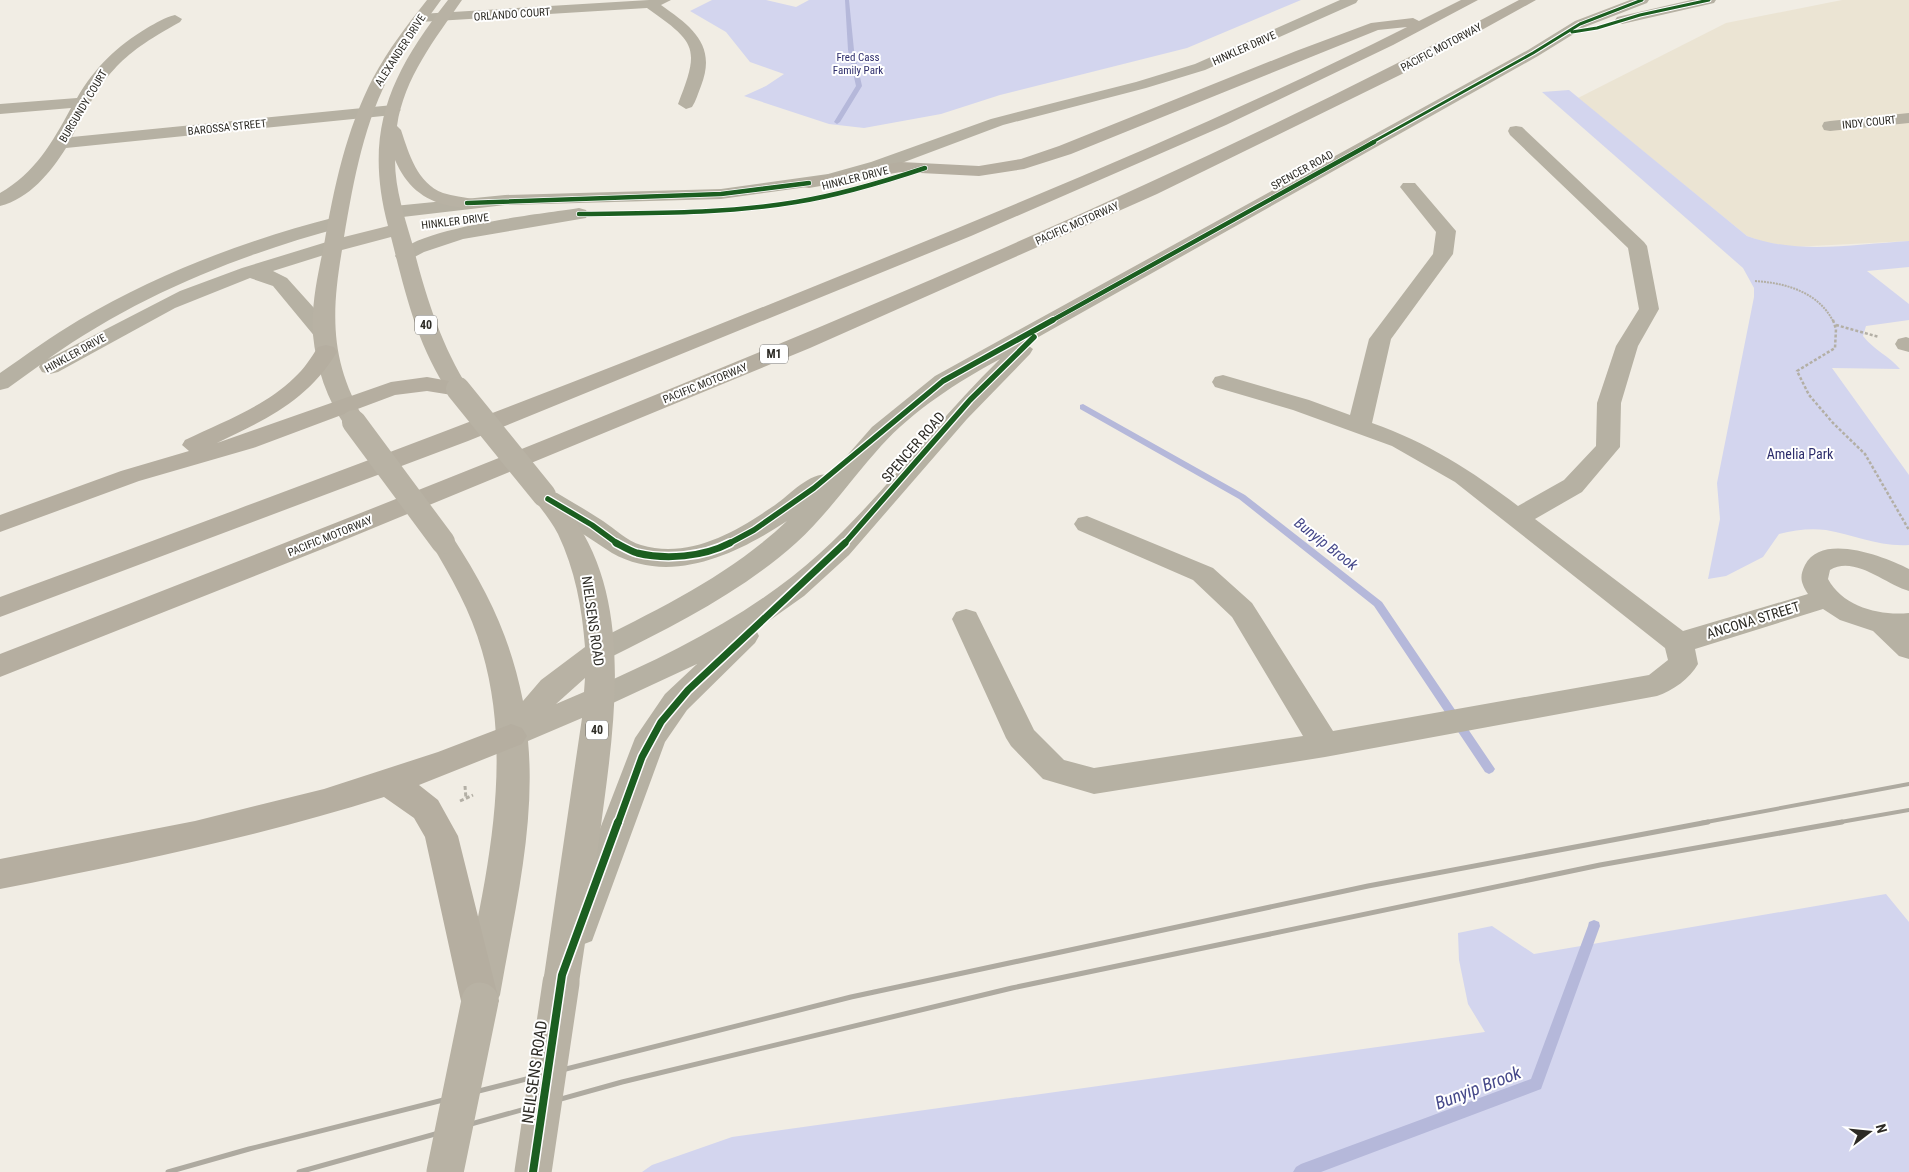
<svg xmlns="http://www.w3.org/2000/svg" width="1909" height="1172" viewBox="0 0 1909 1172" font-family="'Roboto Condensed',sans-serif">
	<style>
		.built { fill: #ebe4d3 }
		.green { fill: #d3d5ee }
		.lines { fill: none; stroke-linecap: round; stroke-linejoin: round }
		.stream { fill: #b5b8da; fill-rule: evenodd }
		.path-far2 { stroke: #b3afa5; stroke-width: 2; stroke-dasharray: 2 1; stroke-linecap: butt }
		.path-far1 { stroke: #b3afa5; stroke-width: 2.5; stroke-dasharray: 3 2; stroke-linecap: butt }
		.path { stroke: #b3afa5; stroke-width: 3; stroke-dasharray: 4 2.5; stroke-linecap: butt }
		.minor { fill: #b6b1a3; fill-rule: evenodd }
		.major { fill: #b8b2a4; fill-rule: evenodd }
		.highway { fill: #b5aea0; fill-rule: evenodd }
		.rail-far1 { stroke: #aeaaa0; stroke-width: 4 }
		.rail { stroke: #aeaaa0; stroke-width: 5 }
		.major-bridge-far1 { stroke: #b8b2a4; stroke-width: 24 }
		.major-bridge { stroke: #b8b2a4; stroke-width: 37 }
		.cycleway-far4-casing { stroke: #fff; stroke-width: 5 }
		.cycleway-far3-casing { stroke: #fff; stroke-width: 6 }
		.cycleway-far2-casing { stroke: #fff; stroke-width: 8 }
		.cycleway-far1-casing { stroke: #fff; stroke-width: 10 }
		.cycleway-casing { stroke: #fff; stroke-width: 11 }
		.cycleway-far4 { stroke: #1b5e20; stroke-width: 3 }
		.cycleway-far3 { stroke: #1b5e20; stroke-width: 4.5 }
		.cycleway-far2 { stroke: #1b5e20; stroke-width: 5.5 }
		.cycleway-far1 { stroke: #1b5e20; stroke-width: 7 }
		.cycleway { stroke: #1b5e20; stroke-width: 8 }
		.labels { text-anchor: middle; stroke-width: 4; stroke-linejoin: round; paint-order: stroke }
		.far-street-label { font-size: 11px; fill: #2d2b25; stroke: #fff }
		.far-park-label { font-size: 11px; fill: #2e2e6c; stroke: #fff }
		.shield { fill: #fff; stroke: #6c6b66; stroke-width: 1 }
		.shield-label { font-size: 12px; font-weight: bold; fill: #2d2b25 }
		.street-label { font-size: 14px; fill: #2d2b25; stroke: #fff }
		.park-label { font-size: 14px; fill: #2e2e6c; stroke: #fff }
		.water-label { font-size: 15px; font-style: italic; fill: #46498a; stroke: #fff }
		.near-street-label { font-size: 16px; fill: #2d2b25; stroke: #fff }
		.near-water-label { font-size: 18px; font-style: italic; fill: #46498a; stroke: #fff }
	</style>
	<rect width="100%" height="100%" fill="#f1ede4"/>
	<path class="built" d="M1842,0H1909V241L1792,247L1764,242L1747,236L1578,98L1726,23Z"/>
	<path class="green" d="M712,0H766L796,7L809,0H1301L1187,48L1000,95L941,114L864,128L829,124L744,96L766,86L784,74L750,62L726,32L690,11Z
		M1569,90L1747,236C1797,255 1856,244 1909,241V267L1867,271L1909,304V320L1866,326L1863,336C1874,350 1889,356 1900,369L1832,368L1909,475V545C1879,547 1854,535 1826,530C1810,528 1795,530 1779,534L1763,557L1726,576L1708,579L1720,519L1717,483L1754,297V288L1743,268L1542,92Z
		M1886,894L1909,922V1172H642L652,1165L732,1137L1485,1032L1468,1004L1459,960L1458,933L1492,926L1534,954Z"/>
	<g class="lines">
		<path class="stream" d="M845,0H849L854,50L862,86L840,122L837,124L834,122L856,86L848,50Z
			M1083,404L1245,495L1382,602L1493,766L1495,769L1493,772L1489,774L1485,772L1374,606L1239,499L1080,409V405Z
			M1594,920L1599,922L1600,926L1541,1089L1321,1172H1293L1296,1167L1301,1164L1531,1079L1588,926L1589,922Z"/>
		<path class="path-far2" d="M1755,281C1786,283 1818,292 1833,321"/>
		<path class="path-far1" d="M1833,320L1836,329L1835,348L1797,371L1809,395L1833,423L1865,454L1909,530
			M1836,325L1879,337"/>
		<path class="path" d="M465,786L466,799
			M460,801L473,795"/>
		<path class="minor" d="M649,0H671L661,5C692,27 717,45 701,86C698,93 696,101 692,107L686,109L678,104C700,48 697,43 647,8L420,22L413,18L420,14Z
			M1340,0H1358L1356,3L1205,70L1146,88L1003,125L883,170L829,184L721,199L505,205L394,218L387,216L385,212L387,208L394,206L505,195L721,189L828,174L871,162L991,119L1136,82L1195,64Z
			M1630,0H1649L1647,3L1585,27L1538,56L1026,344L1033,349L1030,354L967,419L849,555L804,596L756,630L759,636L755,643L687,710L665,742L592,941L579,946L566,941L561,930L635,738L665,694L697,664L600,709L589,706L585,698L589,690C671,654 753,614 820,553C885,494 937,420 1000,359C956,383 915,409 881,446C852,478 828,514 796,543C741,592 675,625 609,658L599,661L589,658L584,651L589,644C659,609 730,575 787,521C737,554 671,586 612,553L539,505L535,499L539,493L548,491L557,493C572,502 588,511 603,521C615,529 627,541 641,545C688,559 734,533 772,507C788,497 810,470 830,475L872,427L935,376L1528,50L1575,21Z
			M1691,0H1716L1714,3L1622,24L1615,20L1617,17Z
			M175,15L182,19L180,22C116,57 104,75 72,137L393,105L401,110L393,115L66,148C51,172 29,199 0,206V193C35,173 52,143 71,108L0,114V104L77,98C95,67 117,46 147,28C156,23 165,17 175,15Z
			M1909,113V123L1830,131L1824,130L1822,126L1824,122L1830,121Z
			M1516,126L1522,127L1644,242L1647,246L1659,309L1638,346L1621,403L1620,447L1582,492L1535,519L1683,631L1808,594C1801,583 1799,577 1805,565C1822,532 1885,557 1909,569V591C1886,585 1855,555 1830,570L1828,579C1843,607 1880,616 1909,613V659L1899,656L1873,631L1840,620L1823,609L1695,649L1698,664C1690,678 1673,691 1657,696L1325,757L1094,794L1043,779L1011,746L1006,738L952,619L956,612L966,609L976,612L1034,730L1064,760L1094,768L1303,736L1232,617L1193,580L1078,530L1074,524L1078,518L1087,516L1213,568L1252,603L1333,731L1649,675L1668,660L1665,648L1455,482L1392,446L1293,410L1215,387L1212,382L1215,377L1223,375L1309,400L1350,415L1369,339L1433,254L1436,232L1400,187L1403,183H1415L1456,231L1453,254L1391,339L1372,423C1428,443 1471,470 1518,506L1564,480L1596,446L1597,403L1616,346L1639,309L1628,248L1510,135L1508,131L1510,127Z
			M579,208L586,210L588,214L586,218L463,239L424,252L405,262L398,260L395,256C415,227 542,214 579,208Z
			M336,217L343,219L345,223L343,227C238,255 137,296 48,359L180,291L242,268L333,240L340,242L343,246L340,250L273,271L287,278L332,328L335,333L332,338L324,339L316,338L273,286L250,278L175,308L58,372L50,374L42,372L39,367L40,365L8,388L0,390V373C26,355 52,336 79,320C159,273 246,240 336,217Z
			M1906,337L1909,338V352L1898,349L1895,344L1898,339Z"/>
		<path class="major" d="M427,0H441C425,23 406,44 393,69C364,121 354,179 344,237L388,226C363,131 390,74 448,0H462C435,39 404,78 397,126L401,130C409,154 417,183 443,193C453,196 464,197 473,199L476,203L473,207C465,209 458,207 450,206C422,200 406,185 395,160C395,190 405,218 413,246C426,297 441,345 469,389L466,394L458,396L450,394C417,346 405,292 391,237L342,250C331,315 330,363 366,422L362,427L354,429L346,427C327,400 316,367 313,335C311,304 318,274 324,245C334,187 346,130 373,78C388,50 407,25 427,0Z
			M544,487C558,491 564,504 572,516C636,604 613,732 600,833C593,883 587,933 579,983L574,995L561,1000L548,995L543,983L582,718L528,741C536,825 514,913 500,995L494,1007L481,1012L468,1007L462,995C485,883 515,764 482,651C471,612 451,576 430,542L434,536L443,533L452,536C488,592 510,636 523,701L541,680L585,647C582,607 575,570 558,534C551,520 540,508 531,495L535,489ZM585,678L584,692L556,704Z"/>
		<path class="highway" d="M1461,0H1478L1393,45L1226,125L971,236L468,441L0,617V597C275,496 549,394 820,284C1018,204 1216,123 1407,27L1378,30L1071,154L1024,169L979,176L901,172L809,188L803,187L800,183L803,179L901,162L979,166L1021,159L1059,146L1296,51L1371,23L1413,18L1419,21Z
			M1519,0H1536L1404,73L1157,194L810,348L325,548L0,677V654C204,575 408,495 611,413C919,288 1225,157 1519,0Z
			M326,345L334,347L337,352C307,401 267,419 217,443L391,382L427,377L466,384L469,389L466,394L458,396L427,391L395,395L253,448L139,481L0,532V515L121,471L189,451L182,445L185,440C222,422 264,407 294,378C304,369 311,358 318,347Z
			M511,724L522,728L527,736L522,744L419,785L438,800L458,836L499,1001L493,1013L480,1018L467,1013L461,1001L425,837L414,818L384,797C258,837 129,863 0,889V859L195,821L324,789L438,752Z"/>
		<path class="rail-far1" d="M1701,823L1909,784
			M1835,823L1909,810"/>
		<path class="rail" d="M168,1172L249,1149L851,997L1368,886L1708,822
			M299,1172L622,1082L1012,988L1600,865L1842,822"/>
		<path class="major-bridge-far1" d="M458,389L544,495
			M354,422L443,542"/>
		<path class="major-bridge" d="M445,1172L480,1001
			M533,1172L561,983"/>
		<g class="cycleway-far4-casing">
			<path id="cycleway-far4" d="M1572,32L1597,28L1640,15L1709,0
				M1371,143L1533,53L1580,24L1642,0"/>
		</g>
		<g class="cycleway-far3-casing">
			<path id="cycleway-far3" d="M467,203L721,194L809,183
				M579,214C651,213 724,214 796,202C840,195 883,182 925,168
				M1051,321L1374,142"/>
		</g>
		<g class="cycleway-far2-casing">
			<path id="cycleway-far2" d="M548,499L592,525L618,544
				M728,544L754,530L814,488L943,381L1053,320
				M844,544L970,400L1034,337"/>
		</g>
		<g class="cycleway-far1-casing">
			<path id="cycleway-far1" d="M616,543C622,546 630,551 637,553C666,560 703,557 730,543
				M618,823L642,757L661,722L688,690L845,543"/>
		</g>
		<g class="cycleway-casing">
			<path id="cycleway" d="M533,1172L562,975L618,822"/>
		</g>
		<use href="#cycleway-far4" class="cycleway-far4"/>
		<use href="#cycleway-far3" class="cycleway-far3"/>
		<use href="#cycleway-far2" class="cycleway-far2"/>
		<use href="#cycleway-far1" class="cycleway-far1"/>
		<use href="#cycleway" class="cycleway"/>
	</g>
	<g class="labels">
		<g class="far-street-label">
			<text transform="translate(512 14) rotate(-4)" y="4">ORLANDO COURT</text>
			<text transform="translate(1441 47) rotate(-28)" y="4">PACIFIC MOTORWAY</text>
			<text transform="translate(1244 48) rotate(-24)" y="4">HINKLER DRIVE</text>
			<text transform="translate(400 50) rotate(-57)" y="4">ALEXANDER DRIVE</text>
			<text transform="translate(83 106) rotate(-59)" y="4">BURGUNDY COURT</text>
			<text transform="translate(1869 122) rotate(-6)" y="4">INDY COURT</text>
			<text transform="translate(227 127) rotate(-6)" y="4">BAROSSA STREET</text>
			<text transform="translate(1302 170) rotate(-29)" y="4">SPENCER ROAD</text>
			<text transform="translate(855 178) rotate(-14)" y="4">HINKLER DRIVE</text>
			<text transform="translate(455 221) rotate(-7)" y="4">HINKLER DRIVE</text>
			<text transform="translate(1077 223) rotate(-24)" y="4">PACIFIC MOTORWAY</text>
			<text transform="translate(75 353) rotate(-29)" y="4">HINKLER DRIVE</text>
			<text transform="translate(705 383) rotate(-22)" y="4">PACIFIC MOTORWAY</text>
			<text transform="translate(330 536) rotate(-22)" y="4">PACIFIC MOTORWAY</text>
		</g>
		<g class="far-park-label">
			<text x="858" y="61">Fred Cass<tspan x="858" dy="13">Family Park</tspan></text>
		</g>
		<g class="shield">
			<rect x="415" y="315.5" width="22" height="19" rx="4"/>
			<rect x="760" y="344.5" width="28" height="19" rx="4"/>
			<rect x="586" y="720.5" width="22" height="19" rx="4"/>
		</g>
		<g class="shield-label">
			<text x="426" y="329">40</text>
			<text x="774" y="358">M1</text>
			<text x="597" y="734">40</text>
		</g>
		<g class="street-label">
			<text transform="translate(913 447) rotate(-49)" y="5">SPENCER ROAD</text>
			<text transform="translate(1753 620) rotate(-17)" y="5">ANCONA STREET</text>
			<text transform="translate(593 621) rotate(82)" y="5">NIELSENS ROAD</text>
		</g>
		<g class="park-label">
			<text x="1800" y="459">Amelia Park</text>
		</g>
		<g class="water-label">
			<text transform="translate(1326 544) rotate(38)" y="5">Bunyip Brook</text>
		</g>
		<g class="near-street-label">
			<text transform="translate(534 1072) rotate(-82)" y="6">NEILSENS ROAD</text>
		</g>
		<g class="near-water-label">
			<text transform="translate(1478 1088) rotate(-21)" y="6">Bunyip Brook</text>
		</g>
	</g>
	<g transform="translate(1869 1132) rotate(74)" stroke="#ffffff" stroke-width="4" paint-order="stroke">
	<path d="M0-4L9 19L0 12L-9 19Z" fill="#2d2b25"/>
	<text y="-8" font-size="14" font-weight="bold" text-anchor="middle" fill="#2d2b25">N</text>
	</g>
</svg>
